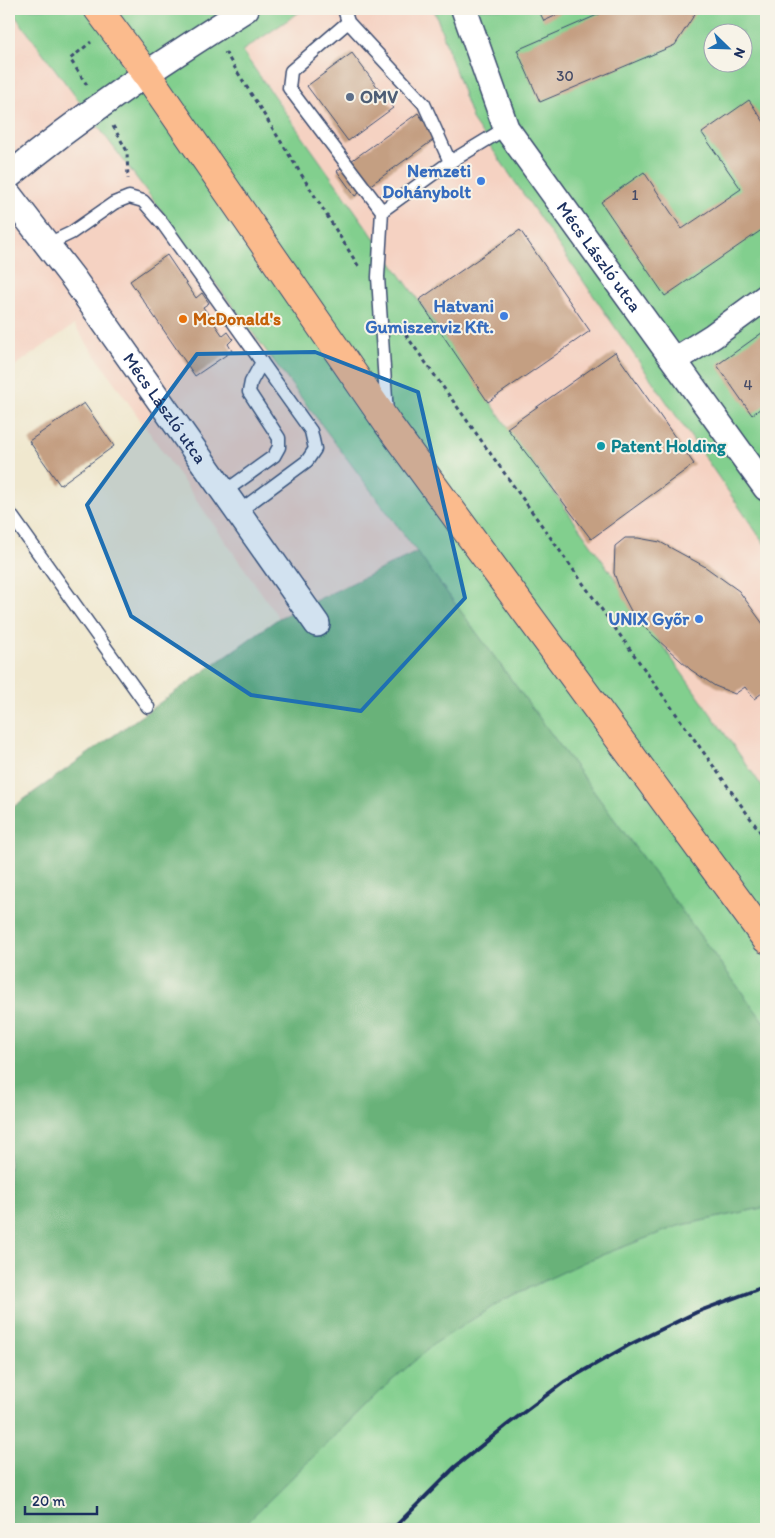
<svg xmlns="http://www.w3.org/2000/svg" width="775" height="1538" viewBox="0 0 775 1538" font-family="Itim,sans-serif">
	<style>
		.built { fill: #f5d2c2 }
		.green { fill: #82cf8e; stroke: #4e7f76; fill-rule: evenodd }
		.forest { fill: #69b279; stroke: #42706c }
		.building { fill: #c49f82 }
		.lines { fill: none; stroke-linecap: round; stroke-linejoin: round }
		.lane-casing { stroke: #3b4b6f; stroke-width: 15 }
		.street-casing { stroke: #3b4b6f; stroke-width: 28 }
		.primary-casing { stroke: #3b4b6f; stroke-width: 30 }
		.path { stroke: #3b4b6f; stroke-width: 3; stroke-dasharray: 4 4; stroke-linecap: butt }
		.lane { stroke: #fff; stroke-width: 12 }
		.street { stroke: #fff; stroke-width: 25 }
		.primary { stroke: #fbbb8d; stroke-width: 28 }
		.rail { stroke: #1b2f5e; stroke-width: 4 }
		.marked { fill: #1f6fb2; fill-opacity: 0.2; stroke: #1f6fb2; stroke-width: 4; stroke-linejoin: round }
		.service-dot { fill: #5c6f8a; stroke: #f7f3e8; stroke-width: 2 }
		.shop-dot { fill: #3f7fe0; stroke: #f7f3e8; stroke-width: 2 }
		.food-dot { fill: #e8710a; stroke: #f7f3e8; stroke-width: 2 }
		.culture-dot { fill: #0f9aa8; stroke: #f7f3e8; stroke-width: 2 }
		.labels { text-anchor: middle; stroke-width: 4; stroke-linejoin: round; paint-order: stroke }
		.number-label { font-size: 15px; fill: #454b67 }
		.service-label { font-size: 18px; font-weight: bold; fill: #4e5e75; stroke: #f7f3e8; text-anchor: start }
		.shop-label { font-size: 18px; font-weight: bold; fill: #366cbe; stroke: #f7f3e8; text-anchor: end }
		.street-label { font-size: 18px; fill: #1b2f5e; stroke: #f7f3e8 }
		.food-label { font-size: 18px; font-weight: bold; fill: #c56008; stroke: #f7f3e8; text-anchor: start }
		.culture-label { font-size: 18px; font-weight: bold; fill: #0d838f; stroke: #f7f3e8; text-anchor: start }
	</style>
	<rect width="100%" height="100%" fill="#f7f3e8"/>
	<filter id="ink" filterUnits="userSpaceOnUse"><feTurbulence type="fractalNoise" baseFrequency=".02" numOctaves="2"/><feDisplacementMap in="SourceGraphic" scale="10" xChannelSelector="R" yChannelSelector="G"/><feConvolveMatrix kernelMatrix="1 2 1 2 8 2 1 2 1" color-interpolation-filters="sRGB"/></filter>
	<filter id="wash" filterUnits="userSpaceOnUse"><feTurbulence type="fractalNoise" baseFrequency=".0096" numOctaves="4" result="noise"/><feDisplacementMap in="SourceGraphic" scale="20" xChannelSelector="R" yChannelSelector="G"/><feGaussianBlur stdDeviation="1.12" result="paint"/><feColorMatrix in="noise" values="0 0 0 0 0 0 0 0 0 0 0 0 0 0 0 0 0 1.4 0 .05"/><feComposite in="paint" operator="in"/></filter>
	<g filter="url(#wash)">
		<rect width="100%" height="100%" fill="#f0e8cf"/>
		<path class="built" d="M9,9H10L417,552L279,618L74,325L9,370Z
			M304,9H434L473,121L766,546V792L242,50Z"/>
		<path class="green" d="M10,9H304L242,51L766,792V1025L417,552Z
			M434,9H766V546L473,121ZM712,32H742V62H712Z
			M766,1207V1529H242L249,1519L380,1391L434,1343L503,1300L588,1260L678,1226Z"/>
		<path class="forest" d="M417,552L766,1025V1207L678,1226L589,1260L503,1300L434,1344L380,1391L250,1519L242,1529H9V810L279,618Z"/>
		<g id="blocks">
			<path class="building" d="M538,9H570L544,21Z
				M611,9H698L675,45L540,102L517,50Z
				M352,53L393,108L348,141L307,86Z
				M749,100L766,125V227L665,296L601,202L644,172L682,229L741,189L702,133Z
				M418,113L436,138L355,196L337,171Z
				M520,230L590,331L488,402L419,300Z
				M167,255L196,298L202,293L209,303L203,307L223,336L228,332L233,339L228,344L232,351L195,376L130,281Z
				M766,330V404L752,415L717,365Z
				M615,352L694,464L591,539L507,428Z
				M84,403L114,446L60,485L29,441Z
				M625,538H638L660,542L704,566L739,591L766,628V690L754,699L745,687L735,694L715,686L691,670L646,629L631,611L620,590L614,573L615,546Z"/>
		</g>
	</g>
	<g filter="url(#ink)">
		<use href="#blocks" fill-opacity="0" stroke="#3b4b6f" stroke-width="1"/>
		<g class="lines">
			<g class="lane-casing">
				<path id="lane" d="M344,9L348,22L424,104L450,162
					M348,22L291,71L289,88L382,211L378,277L387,414
					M382,211L450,162L506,128
					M48,244L71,233L114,203L129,197L143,201L163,224L311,431L315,449L307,461L238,512
					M224,492L274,456L279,447V438L249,392L251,382L262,362
					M9,512L148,707"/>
			</g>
			<g class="street-casing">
				<g id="street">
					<path id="s1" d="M464,9L506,128L766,488"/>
					<path d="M9,176C84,113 164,61 246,9"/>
					<path id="s2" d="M9,195L73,278L317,624"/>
					<path d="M675,360L713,336L766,297"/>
				</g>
			</g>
			<g class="primary-casing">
				<path id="primary" d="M98,9L146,73L388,424L766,939"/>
			</g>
			<path class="path" d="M225,52L359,267
				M87,85L70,59L91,42
				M113,126L127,151L128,179
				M401,328L766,840"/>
			<use href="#lane" class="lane"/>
			<use href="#street" class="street"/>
			<use href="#primary" class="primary"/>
			<path class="rail" d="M393,1529L455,1467L507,1425L564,1382L629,1345L697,1312L766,1286"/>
		</g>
	</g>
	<path class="marked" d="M315,352L418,392L465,598L361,711L251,695L131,616L87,505L197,354Z"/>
	<circle class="service-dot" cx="350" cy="97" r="5"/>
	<g class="shop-dot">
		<circle cx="481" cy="181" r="5"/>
		<circle cx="504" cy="316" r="5"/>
		<circle cx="699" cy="619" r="5"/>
	</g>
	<circle class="food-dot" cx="183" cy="319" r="5"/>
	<circle class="culture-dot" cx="601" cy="446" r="5"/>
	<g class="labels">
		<g class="number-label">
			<text x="565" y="81">30</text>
			<text x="635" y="200">1</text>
			<text x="748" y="390">4</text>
		</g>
		<g class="service-label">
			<text x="360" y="103">OMV</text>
		</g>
		<g class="shop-label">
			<text x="471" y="177">Nemzeti<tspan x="471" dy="21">Dohánybolt</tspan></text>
			<text x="494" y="312">Hatvani<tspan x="494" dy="21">Gumiszerviz Kft.</tspan></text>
			<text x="689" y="625">UNIX Győr</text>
		</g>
		<g class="street-label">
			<text dy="6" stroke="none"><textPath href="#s1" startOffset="285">Mécs László utca</textPath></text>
			<text dy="6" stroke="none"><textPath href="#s2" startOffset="264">Mécs László utca</textPath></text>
		</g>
		<g class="food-label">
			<text x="193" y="325">McDonald's</text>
		</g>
		<g class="culture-label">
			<text x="611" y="452">Patent Holding</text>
		</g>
	</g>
	<rect width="775" height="1538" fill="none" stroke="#f7f3e8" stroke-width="30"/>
	<g transform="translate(728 48) rotate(113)"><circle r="24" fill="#f7f3e8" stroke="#9fa5b1"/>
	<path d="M0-4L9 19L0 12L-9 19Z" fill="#1f6fb2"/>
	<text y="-8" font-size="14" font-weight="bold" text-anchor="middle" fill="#1b2f5e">N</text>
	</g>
	<path d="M25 1506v8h72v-8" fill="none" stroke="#1b2f5e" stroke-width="2.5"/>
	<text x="32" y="1506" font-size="15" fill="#1b2f5e" stroke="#f7f3e8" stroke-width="4" paint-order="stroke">20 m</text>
</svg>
